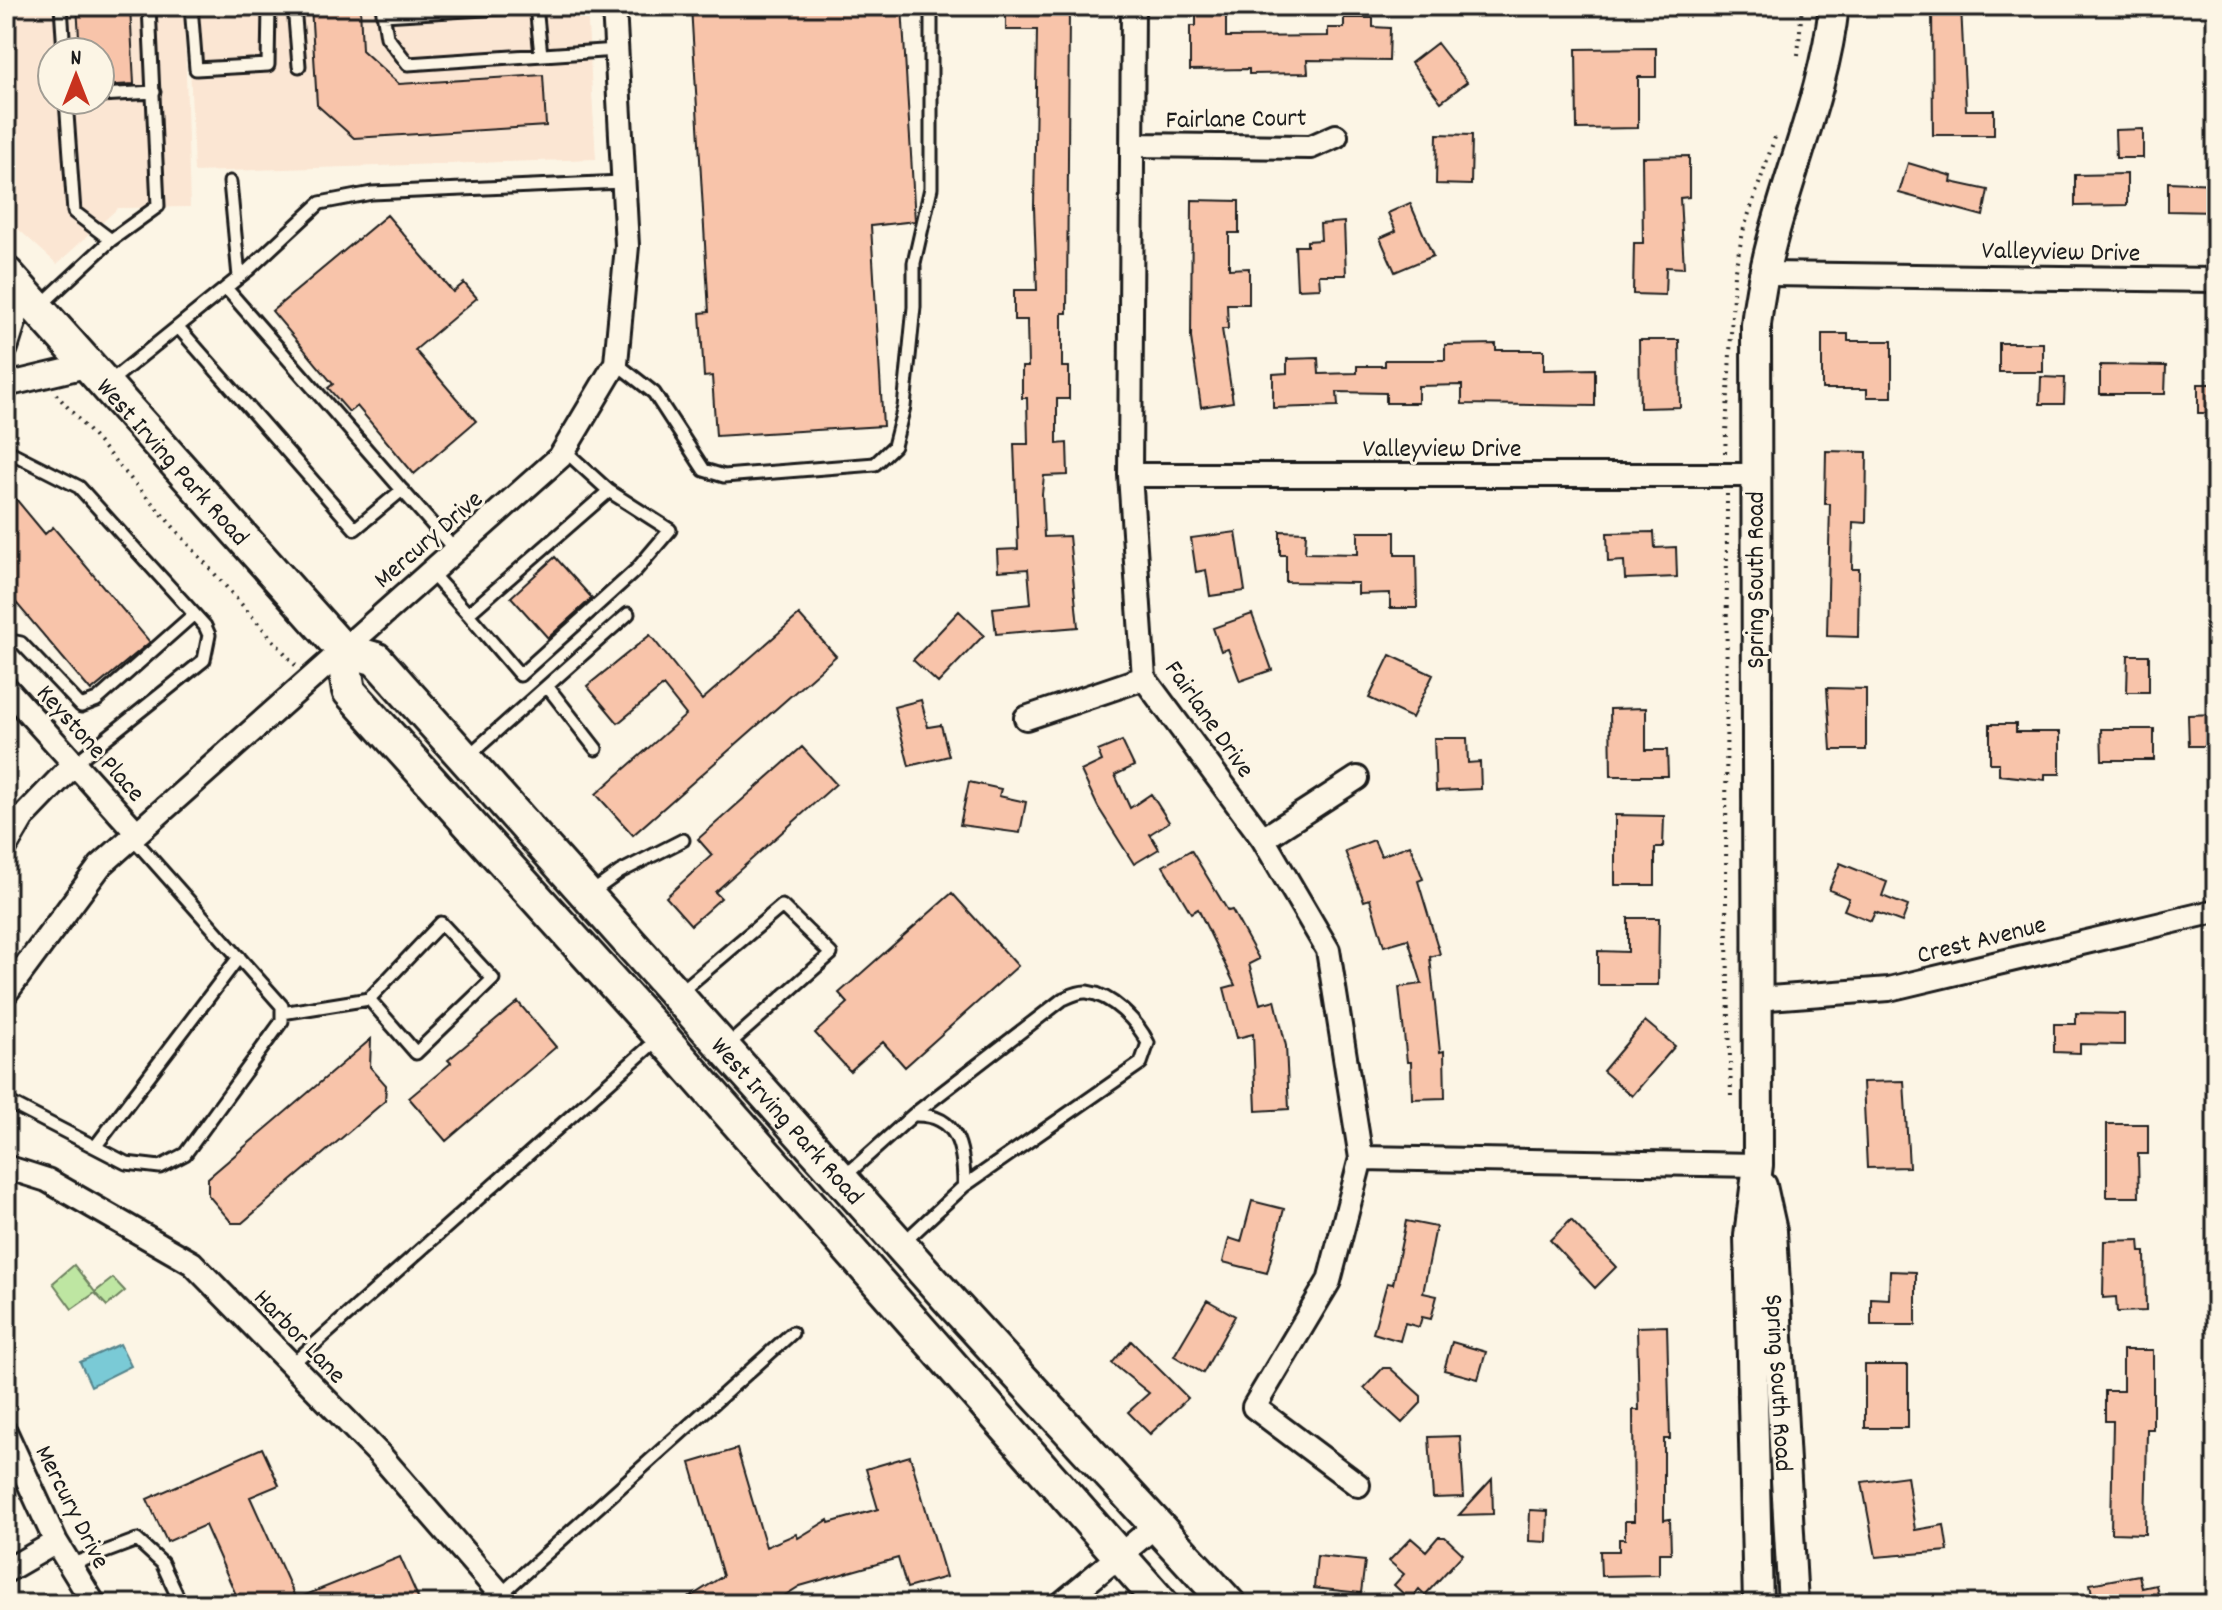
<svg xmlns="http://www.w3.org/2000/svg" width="2222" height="1610" viewBox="0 0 2222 1610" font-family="Dekko,sans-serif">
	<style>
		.built { fill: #fbe6d3; fill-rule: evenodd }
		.green { fill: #bee6a2; stroke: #6d815f; stroke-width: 2 }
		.water { fill: #7acad6; stroke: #54848c; stroke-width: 2 }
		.building { fill: #f8c4aa; stroke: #1c1c1c; stroke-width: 2 }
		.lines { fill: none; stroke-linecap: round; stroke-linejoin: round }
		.service-casing { stroke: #1c1c1c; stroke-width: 17 }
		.minor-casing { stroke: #1c1c1c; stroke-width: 28 }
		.tertiary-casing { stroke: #1c1c1c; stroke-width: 34 }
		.secondary-casing { stroke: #1c1c1c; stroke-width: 38 }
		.path { stroke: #1c1c1c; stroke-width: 4; stroke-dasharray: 2 6; stroke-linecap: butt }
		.service { stroke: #fcf5e5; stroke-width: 11 }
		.minor { stroke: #fcf5e5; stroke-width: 22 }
		.tertiary { stroke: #fcf5e5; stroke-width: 28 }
		.secondary { stroke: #fcf5e5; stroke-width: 32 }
		.labels { text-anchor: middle; stroke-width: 6; stroke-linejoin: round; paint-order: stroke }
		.street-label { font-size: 26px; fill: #1c1c1c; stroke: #fcf5e5 }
	</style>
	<rect width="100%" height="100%" fill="#fcf5e5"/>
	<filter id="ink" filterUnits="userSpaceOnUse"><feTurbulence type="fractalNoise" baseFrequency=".0125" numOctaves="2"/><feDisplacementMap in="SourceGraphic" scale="16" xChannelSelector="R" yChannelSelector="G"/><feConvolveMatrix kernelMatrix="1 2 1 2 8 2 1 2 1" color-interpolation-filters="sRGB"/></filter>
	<g filter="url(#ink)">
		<path class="built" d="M6,6H184L190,207L118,208L57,264L6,218ZM52,52H100V100H52Z
			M188,6H587L596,159L194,172Z"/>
		<path class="green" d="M74,1265L95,1292L113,1278L125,1291L107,1306L95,1293L72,1309L53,1283Z"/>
		<path class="water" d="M120,1344L131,1366L91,1386L80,1362Z"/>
		<path class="building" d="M77,6H130L134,84L100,86V52H80Z
			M311,6H360L362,50L399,84L543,75L546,126L354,138L317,105Z
			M691,6H902L915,221L871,226L883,426L716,436L712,376L704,377L700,313L709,312Z
			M1006,6H1069L1067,313H1062V367H1069V399H1057V444L1067,443L1068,475L1044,476L1042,494L1044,537L1069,536L1078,627L996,634L993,608L1031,604L1028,569L998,571L997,550L1018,549L1014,444H1028L1027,398H1022V367H1028L1027,320H1014V290H1037L1034,207L1037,30H1006Z
			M1932,6H1961L1966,110H1994V135H1933Z
			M1226,7V37L1328,36V28H1344V18H1373V27L1390,28L1389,61L1307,60L1308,73L1249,74V69L1190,70V26H1196V8Z
			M1437,43L1467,82L1441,102L1411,63Z
			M1656,48V77H1638V128L1577,129L1576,49Z
			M2143,129V158H2116L2115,130Z
			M1437,134L1472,135L1471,185L1436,184Z
			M1689,156V197L1680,198L1684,268L1666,267L1665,295L1633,294L1634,243H1643L1642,157Z
			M1908,163L1952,176L1951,182L1988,190L1983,216L1899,193Z
			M2127,174V205L2075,206V175Z
			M2168,182L2216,184V212L2168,211Z
			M1192,200L1239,201V233H1229V269L1249,268V304H1227L1228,329H1222L1233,402L1201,407L1191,338Z
			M1410,203L1433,256L1395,272L1380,238L1396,231L1388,213Z
			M387,215L453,292L464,283L477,298L415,350L476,421L414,474L357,406L349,412L328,388L333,384L272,311Z
			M1344,222L1346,275H1319L1320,288L1297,289L1295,246H1307V241L1321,240L1320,224Z
			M1822,334H1848V341H1892V397H1867V389H1822Z
			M1639,340H1679L1680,407L1640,408Z
			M1999,343H2043V372H1999Z
			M1496,344V350H1544V370L1595,369V406L1462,404V385L1418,386V403H1386V393L1337,392L1338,406L1273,408V374L1287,373V359L1318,358L1319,374L1357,373V366H1385V360H1445V345Z
			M2100,365L2166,366L2165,394H2100Z
			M2041,377L2065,378L2064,404H2040Z
			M2198,384H2216V413H2198Z
			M1826,451L1867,452L1866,523L1853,522L1852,569H1859L1858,637L1827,636L1830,504H1825Z
			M6,487L45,534L53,527L150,642L91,691L6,591Z
			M1280,531L1306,532L1305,553L1358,554V532H1395V555H1416L1417,608H1390V593L1358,594V583L1286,582V555H1280Z
			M1236,532L1245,591L1210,596L1206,570L1196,572L1191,538Z
			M1654,532L1655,548L1676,547L1677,577L1625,579L1624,561L1608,562L1607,533Z
			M555,557L592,598L548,638L511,597Z
			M959,611L984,635L938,683L913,660Z
			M1252,614L1272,670L1240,681L1228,649L1221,651L1213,628Z
			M799,615L836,656L633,835L596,794L686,715L663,686L618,723L587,686L650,635L702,700Z
			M1390,655L1433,675L1412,718L1369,698Z
			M2128,655H2149V692H2127Z
			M1827,688L1866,689V750H1831Z
			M921,700L928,727L941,725L949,756L909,766L894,707Z
			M1646,708V750H1667L1668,776H1611L1610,709Z
			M2216,714V746H2189L2188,715Z
			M1990,724H2016V732H2060V774H2045V780L1999,775V763H1990Z
			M2101,729H2154V760H2102Z
			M1434,738H1467L1468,763L1480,762L1481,789L1436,791Z
			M1122,741L1134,766L1115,775L1130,808L1151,794L1169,822L1150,834L1159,849L1134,864L1098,807L1081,771L1102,761L1098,751Z
			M802,747L836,784L715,892L721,898L691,925L666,897L712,855L698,839Z
			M969,782L1001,789L999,796L1026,802L1020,833L960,825Z
			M1615,815L1664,816L1663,848H1655V885H1615Z
			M1374,840L1381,856L1410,845L1423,879L1418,881L1440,954L1430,957L1440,1052L1444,1051L1445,1098L1412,1099L1411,1062H1407L1399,987L1422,984L1408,939L1384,946L1370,899L1364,901L1345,851Z
			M1191,850L1228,911L1232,910L1259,959L1249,964L1260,1004L1275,1000L1286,1046L1289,1109L1256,1111L1253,1034L1237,1038L1224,988L1235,985L1198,909L1191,913L1163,866Z
			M1840,863L1887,882L1882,896L1908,906L1902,922L1875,912L1871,921L1844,910L1849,898L1829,890Z
			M952,893L1018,966L905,1067L883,1042L850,1071L815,1033L848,1003L839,993Z
			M1628,918H1659L1658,985H1598V951L1628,952Z
			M518,1002L556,1047L446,1141L409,1098L451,1063L448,1060Z
			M2076,1013L2124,1014V1045L2080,1044V1053L2054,1052V1024H2076Z
			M1645,1021L1675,1046L1632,1096L1603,1071Z
			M371,1039L370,1067L386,1085L385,1101L242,1223H232L208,1195V1178Z
			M1904,1081L1909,1167L1867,1168L1863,1082Z
			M2107,1124H2148V1154H2138L2139,1197H2107Z
			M1252,1201L1284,1209L1267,1273L1223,1262L1229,1238L1241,1242Z
			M1571,1220L1616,1267L1595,1288L1550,1240Z
			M1406,1221L1436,1227L1423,1293L1437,1296L1431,1319L1422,1317L1419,1327L1405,1323L1400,1341L1373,1333L1387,1283L1393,1284Z
			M2139,1240L2140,1252H2145L2146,1311L2117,1312L2116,1297L2103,1298L2104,1241Z
			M1890,1271L1916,1272V1325H1871V1298L1889,1299Z
			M1207,1300L1235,1316L1203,1373L1174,1356Z
			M1667,1326L1670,1439H1664V1520L1670,1519L1671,1553H1659V1575L1601,1576L1600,1551H1619V1539H1625V1521H1634L1633,1410H1639L1637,1327Z
			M1131,1341L1188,1398L1150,1434L1128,1412L1149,1393L1112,1363Z
			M1452,1342L1486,1352L1478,1379L1444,1370Z
			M2123,1350H2153V1429H2147L2145,1534L2111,1533L2113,1421H2105V1391H2123Z
			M1865,1365H1908V1428H1865Z
			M1383,1368H1390L1421,1396V1403L1402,1423L1364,1388Z
			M1460,1436L1464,1497L1433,1498L1429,1437Z
			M262,1448L279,1485L250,1497L296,1599L400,1557L421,1604H240L205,1525L167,1542L147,1499Z
			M737,1449L766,1547L796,1534L798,1538L828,1520L829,1523L878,1509L866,1469L910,1456L946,1577L907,1588L898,1558L800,1586L771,1604H679L723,1576L690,1463Z
			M1907,1476L1915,1530L1944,1525L1948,1551L1876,1557L1862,1482Z
			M1492,1479L1493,1514L1459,1515Z
			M1530,1510L1548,1511L1547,1542L1529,1541Z
			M1438,1537H1445L1463,1554L1425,1595L1419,1589L1410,1600L1394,1585L1404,1574L1389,1561L1411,1538L1426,1551Z
			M1317,1556L1365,1561L1361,1593L1314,1588Z
			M2139,1575L2142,1588L2156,1585L2160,1604H2094L2090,1584Z"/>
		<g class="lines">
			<g class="service-casing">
				<path id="service" d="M61,6L64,52
					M191,6L196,69L268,65L269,6
					M294,6L299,66
					M382,6L387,37L408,64L617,50
					M536,6L541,55
					M383,15L534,6
					M100,95L154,92
					M66,100L74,212L111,240
					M6,116L9,139L6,144
					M230,182L239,277
					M226,288L402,490
					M39,307L111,240L158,206L149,6
					M178,327L355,529L402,490L455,550
					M616,363L654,393L704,470L724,476L875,464L894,446L904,407L914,307V263L931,188V6
					M107,384L248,270L320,203L372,193L622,182
					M6,450L79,487L205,626L209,635L204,660L75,763
					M430,572L468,614L609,491L564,450
					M468,614L520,675L636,570L670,530L609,491
					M6,640L21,643L81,706L97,700L193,615
					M547,686L596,749
					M466,758L628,614
					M591,893L620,872L683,840
					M678,994L782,906L831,954L728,1045
					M282,1013L369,999L416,1053L493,979L441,923L369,999
					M6,1101L126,1163L160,1167L185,1154L282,1021V1006L132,837
					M913,1115L1063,999C1070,996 1079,991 1087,992C1112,995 1137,1021 1148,1043L1141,1063L964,1186
					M95,1147L239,957
					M845,1176L913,1115C959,1113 964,1150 964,1186L903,1243
					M291,1365L658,1039
					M70,1565L137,1540L162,1563L181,1604
					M490,1604L792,1333"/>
			</g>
			<g class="minor-casing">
				<path id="minor" d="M1133,6L1130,475L1144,678L1263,839L1328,950L1361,1158L1329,1281L1254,1407L1358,1485
					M1134,145L1311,147L1336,136
					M1761,274L2216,280
					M6,348L24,291
					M6,385L90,365
					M1130,475H1754
					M6,688L137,833
					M1026,718L1144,678
					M1263,839L1357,778
					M6,846L23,817L75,763
					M6,993L100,866L560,457L616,363L627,246L614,6
					M1755,999L1889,989L2216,911
					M1361,1158L1758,1165
					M6,1167L47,1180L192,1263L379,1454L509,1604
					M6,1433L56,1542L94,1604
					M6,1571L56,1542
					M1061,1604L1155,1526"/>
			</g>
			<g class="tertiary-casing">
				<g id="tertiary">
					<path id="s1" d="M1762,1186L1772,1231L1793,1604"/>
					<path d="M1758,1604L1749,1236L1758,1165L1756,325C1767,215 1822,115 1834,6"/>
				</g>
			</g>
			<g class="secondary-casing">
				<g id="secondary">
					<path id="s2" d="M6,273L342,649L349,691L662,1037L1162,1604"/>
					<path id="s3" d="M342,649L376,659L952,1303L1229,1604"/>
				</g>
			</g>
			<path class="path" d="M1798,55L1802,6
				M56,394L296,666
				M1725,453L1734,274L1744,228L1775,137
				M1727,494L1726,903L1731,1097"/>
			<use href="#service" class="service"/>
			<use href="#minor" class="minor"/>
			<use href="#tertiary" class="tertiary"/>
			<use href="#secondary" class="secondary"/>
		</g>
	</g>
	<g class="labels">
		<g class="street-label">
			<text transform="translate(1236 117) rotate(-1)" y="9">Fairlane Court</text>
			<text transform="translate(2061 250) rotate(1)" y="9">Valleyview Drive</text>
			<text x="1442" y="456">Valleyview Drive</text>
			<text dy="9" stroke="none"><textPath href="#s2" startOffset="252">West Irving Park Road</textPath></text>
			<text transform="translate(427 538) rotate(-41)" y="9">Mercury Drive</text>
			<text transform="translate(1754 580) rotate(-90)" y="9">Spring South Road</text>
			<text transform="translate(1211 718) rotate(55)" y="9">Fairlane Drive</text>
			<text transform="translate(92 742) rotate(48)" y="9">Keystone Place</text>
			<text transform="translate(1981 938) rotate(-14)" y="9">Crest Avenue</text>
			<text dy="9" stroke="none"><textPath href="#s3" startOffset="654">West Irving Park Road</textPath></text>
			<text transform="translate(301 1335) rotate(46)" y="9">Harbor Lane</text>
			<text dy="9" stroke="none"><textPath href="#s1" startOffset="198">Spring South Road</textPath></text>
			<text transform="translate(74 1506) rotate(63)" y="9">Mercury Drive</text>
		</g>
	</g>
	<rect width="2222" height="1610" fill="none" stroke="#fcf5e5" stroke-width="32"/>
	<rect x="16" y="16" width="2190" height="1578" fill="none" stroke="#1c1c1c" stroke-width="3" filter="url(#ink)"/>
	<g transform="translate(76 76)"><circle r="38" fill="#fcf5e5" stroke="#a29e95" stroke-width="2"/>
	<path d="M0-6L14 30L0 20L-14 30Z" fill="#c8321e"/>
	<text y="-12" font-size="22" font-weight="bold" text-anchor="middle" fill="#1c1c1c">N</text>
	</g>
</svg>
